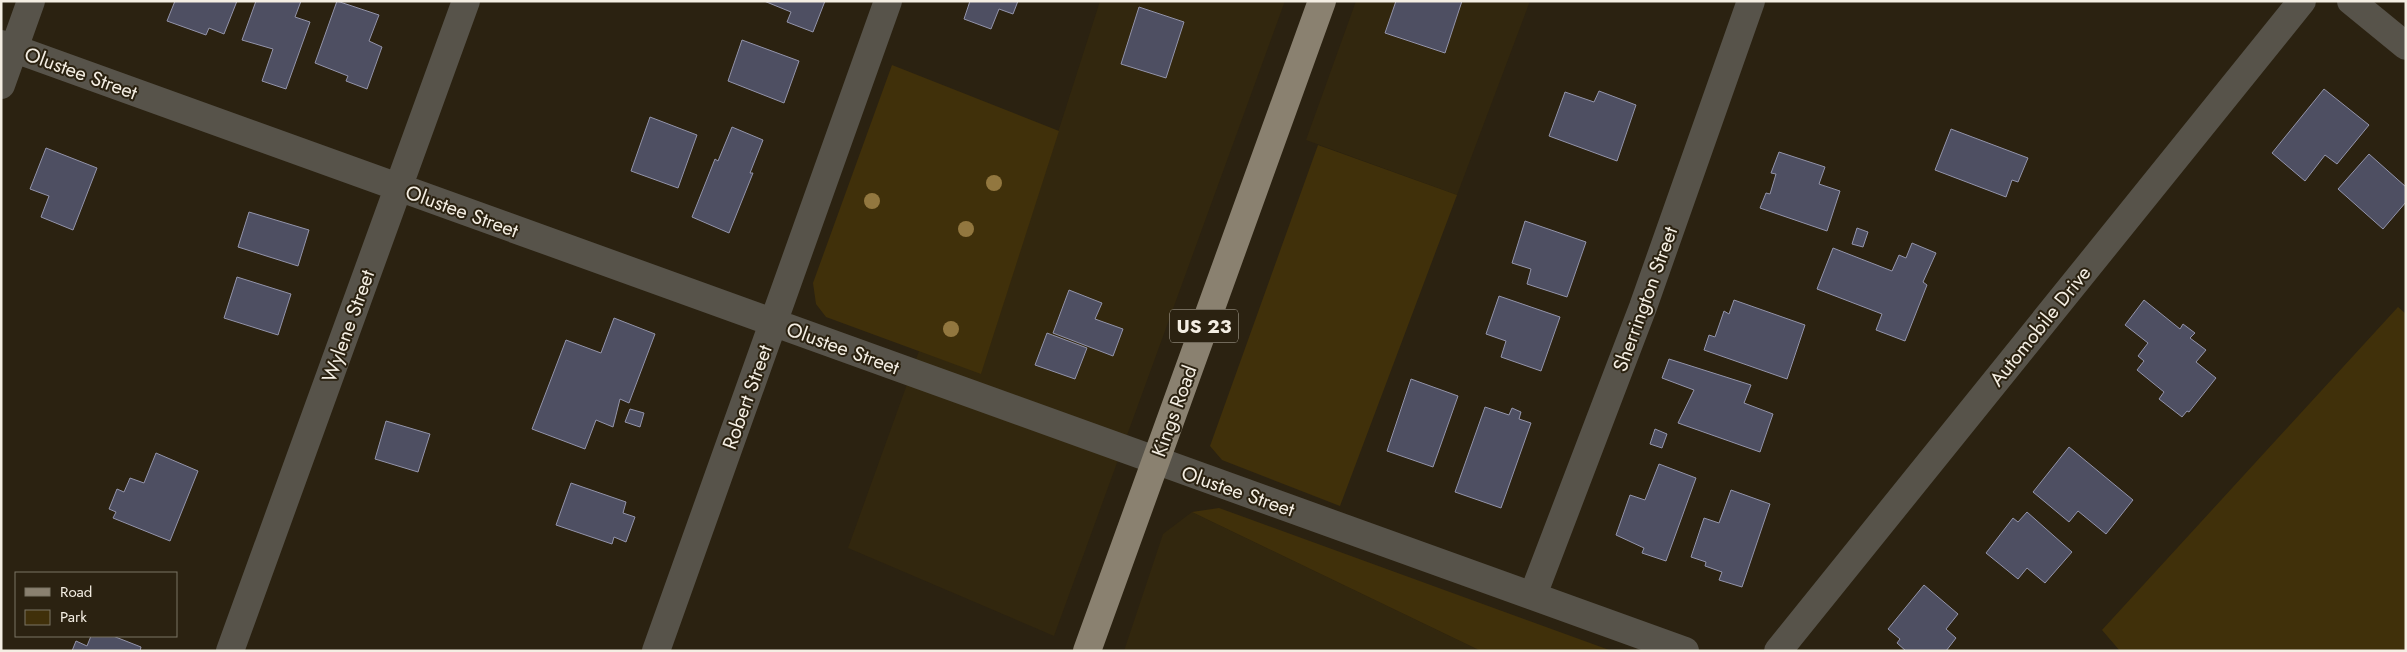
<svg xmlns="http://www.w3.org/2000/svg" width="2407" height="652" viewBox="0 0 2407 652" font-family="Jost,sans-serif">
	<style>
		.built { fill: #32270e }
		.green { fill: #40300a }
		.building { fill: #4e4f62; stroke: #9394aa }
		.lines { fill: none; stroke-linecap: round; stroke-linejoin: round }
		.street { stroke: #57534a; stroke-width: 28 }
		.primary { stroke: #8a8170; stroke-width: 28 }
		.tree { fill: #92773f }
		.labels { text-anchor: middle; stroke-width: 4; stroke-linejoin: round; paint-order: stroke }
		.shield { fill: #2b2211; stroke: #b8b1a4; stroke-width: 1 }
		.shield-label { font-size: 19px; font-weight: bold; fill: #f4eee3 }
		.street-label { font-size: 20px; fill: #f4eee3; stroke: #2b2211 }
	</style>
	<rect width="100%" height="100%" fill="#2b2211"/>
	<path class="built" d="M1100,1H1285L1054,636L848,548L919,351L981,373Z
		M1356,1H1530L1457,195L1306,140Z
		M1192,512L1481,651H1124L1163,534Z"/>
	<path class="green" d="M892,65L1059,131L981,374L826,317L816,304L813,283Z
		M1318,145L1457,195L1340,506L1222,460L1210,446Z
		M2398,307L2406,314V651H2120L2102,630Z
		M1219,508L1612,651H1481L1192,512Z"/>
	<path class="building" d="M175,1H237L224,34L209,28L206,35L167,21Z
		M256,1H301L295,17L310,22L286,89L262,81L273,49L242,40Z
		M337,1L379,15L369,41L382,47L367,89L346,81L348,76L315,63Z
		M764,1H825L813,32L787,22L791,12Z
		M970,1H1018L1013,14L999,9L991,29L964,19Z
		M1396,1H1462L1445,53L1385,33Z
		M1139,7L1184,22L1166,78L1121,64Z
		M742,40L799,61L784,103L728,81Z
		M2324,89L2369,125L2337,164L2325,155L2305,181L2272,153Z
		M1599,91L1636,105L1617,161L1549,136L1565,92L1594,102Z
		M650,117L697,135L678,188L631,171Z
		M732,127L763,140L750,173H753L729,233L692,217L715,159L718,161Z
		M1951,129L2028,158L2018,182L2012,180L2006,197L1935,170Z
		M46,148L97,168L73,230L41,217L49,196L30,189Z
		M1779,152L1825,167L1819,184L1840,191L1827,231L1760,208L1766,193L1770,194L1776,174L1771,173Z
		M2369,154L2406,187V202L2383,229L2338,189Z
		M249,212L309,230L298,266L238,247Z
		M1525,221L1586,242L1567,297L1527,284L1531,269L1512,263Z
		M1857,228L1868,232L1863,247L1852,244Z
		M1912,243L1936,253L1923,282L1927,285L1905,341L1876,330L1882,314L1817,289L1833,248L1892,271L1899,255L1906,258Z
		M237,277L291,294L278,335L224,318Z
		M1069,290L1102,303L1095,319L1123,329L1113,356L1053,333Z
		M1499,296L1560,317L1541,371L1501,357L1506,341L1486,334Z
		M1734,300L1805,325L1787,379L1704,350L1709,335L1715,337L1724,311L1729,314Z
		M2144,300L2180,329L2183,324L2195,333L2190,338L2206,350L2196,362L2216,378L2189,412L2187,411L2182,417L2159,399L2164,392L2137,370L2144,361L2138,356L2148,343L2125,325Z
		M614,318L655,334L629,403L620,399L613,427L596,420L585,449L532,429L566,340L601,353Z
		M1047,333L1087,348L1075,379L1035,365Z
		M1669,359L1751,385L1744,403L1773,414L1760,452L1678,423L1694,390L1662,378Z
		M1411,379L1458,396L1433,467L1387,451Z
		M1485,407L1509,415L1512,408L1521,412L1519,419L1531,423L1501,508L1455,492Z
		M630,409L644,413L640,427L625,422Z
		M386,421L430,434L418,472L375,459Z
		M1655,429L1667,434L1662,448L1650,444Z
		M2069,447L2133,500L2106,534L2078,511L2069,522L2033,492Z
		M156,453L198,471L170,541L113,518L116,512L109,509L117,489L124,492L130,478L144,483Z
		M1659,464L1696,478L1666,561L1642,553L1644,548L1616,535L1630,495L1645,500Z
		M571,483L626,502L623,513L635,517L626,542L614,537L612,544L556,525Z
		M1731,490L1770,504L1742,587L1719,580L1722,572L1705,566L1706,562L1691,557L1704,518L1719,523Z
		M2027,512L2072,552L2045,583L2027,568L2018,579L1986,553L2013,518L2018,522Z
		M1924,585L1958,614L1946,629L1956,638L1946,651H1906L1897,643L1900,639L1888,629Z
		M91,636H113L141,647L140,651H72L76,641L87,646Z"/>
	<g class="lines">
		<path class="street" d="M2351,1L2406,46
			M1,44L1685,651
			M1,85L31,1
			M1533,595L1643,307L1751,1
			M230,651L466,1
			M656,651L888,1
			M1778,651L2302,1"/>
		<path class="primary" d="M1087,651L1322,1"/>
	</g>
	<g class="tree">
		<circle cx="994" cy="183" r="8"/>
		<circle cx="872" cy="201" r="8"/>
		<circle cx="966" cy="229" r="8"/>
		<circle cx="951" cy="329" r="8"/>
	</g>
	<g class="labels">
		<rect class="shield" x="1170" y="309.5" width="68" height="33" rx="4"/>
		<g class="shield-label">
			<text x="1204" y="333">US 23</text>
		</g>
		<g class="street-label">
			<text transform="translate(81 73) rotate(20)" y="7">Olustee Street</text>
			<text transform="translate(462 211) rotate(20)" y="7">Olustee Street</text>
			<text transform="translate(1645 299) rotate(-70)" y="7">Sherrington Street</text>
			<text transform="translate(348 326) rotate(-70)" y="7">Wylene Street</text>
			<text transform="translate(2040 326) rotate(-51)" y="7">Automobile Drive</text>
			<text transform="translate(843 348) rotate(20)" y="7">Olustee Street</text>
			<text transform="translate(747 397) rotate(-70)" y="7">Robert Street</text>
			<text transform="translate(1174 411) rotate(-70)" y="7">Kings Road</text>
			<text transform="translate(1238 491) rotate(19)" y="7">Olustee Street</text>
		</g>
	</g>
	<rect width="2407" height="652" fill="none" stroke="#f4eee3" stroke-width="5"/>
	<rect x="15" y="572" width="162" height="65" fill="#2b2211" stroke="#7b7465"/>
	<rect x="25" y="588" width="25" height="8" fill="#8a8170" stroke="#7b7465"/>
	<text x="60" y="597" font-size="15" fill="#f4eee3">Road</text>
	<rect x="25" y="610" width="25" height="15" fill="#40300a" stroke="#7b7465"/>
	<text x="60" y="622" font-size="15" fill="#f4eee3">Park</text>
</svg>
